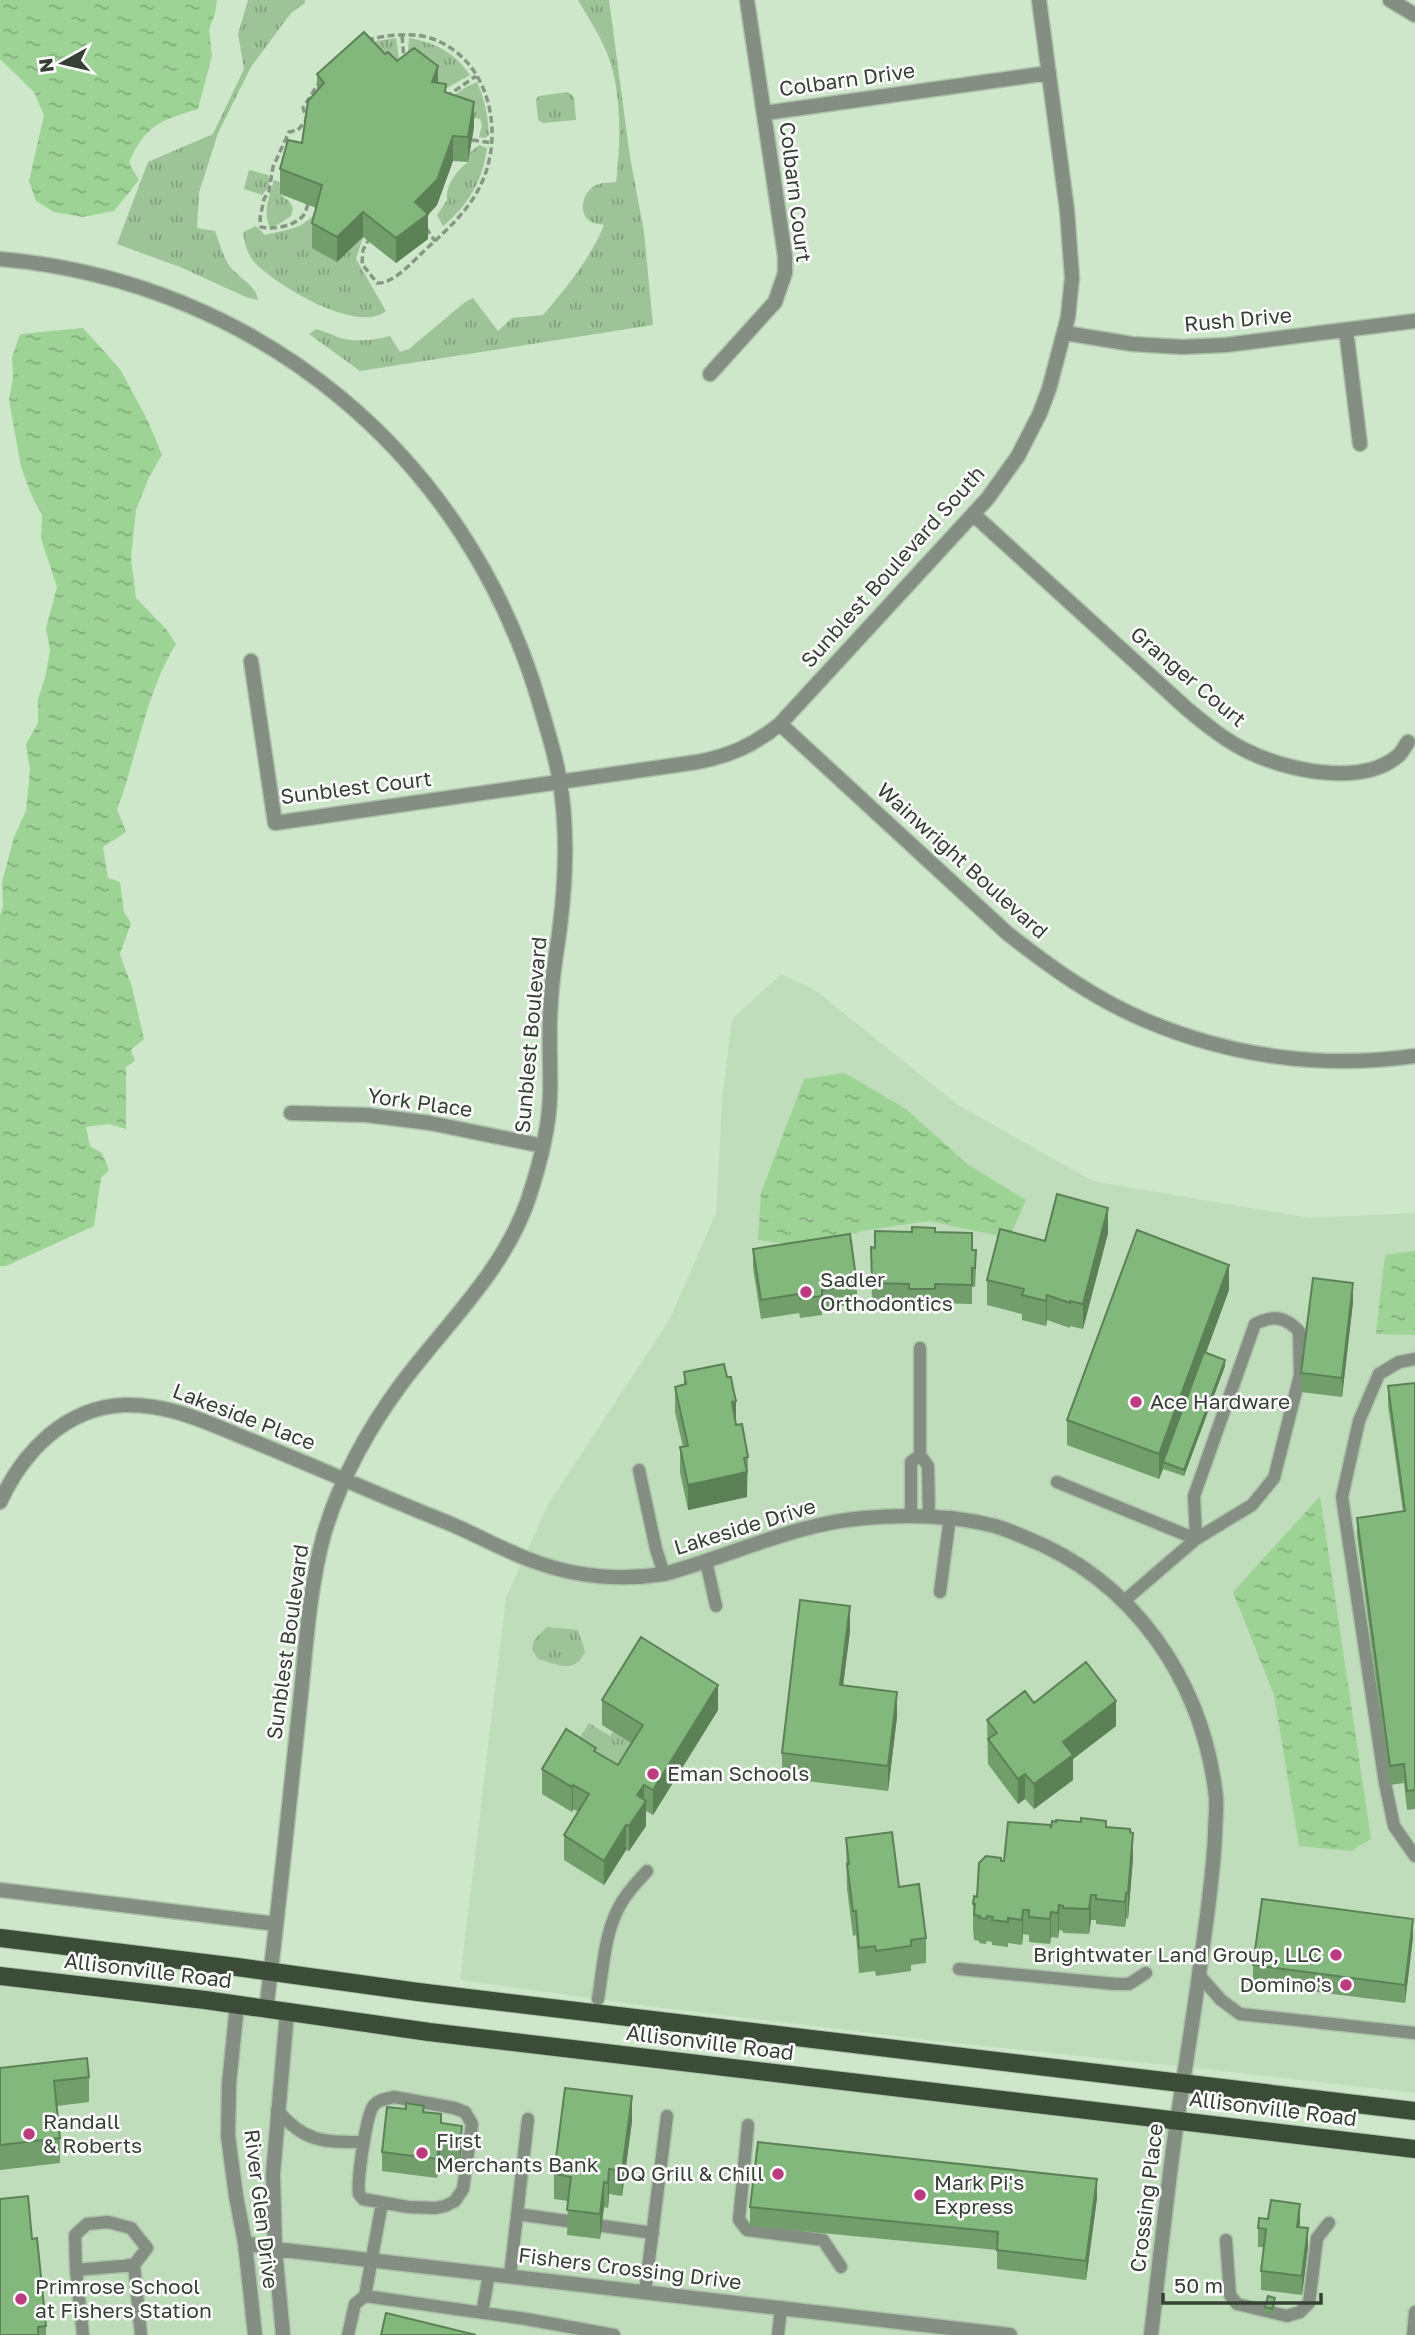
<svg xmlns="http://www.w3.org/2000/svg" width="1415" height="2335" viewBox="0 0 1415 2335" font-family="'Golos Text',sans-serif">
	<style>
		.built { fill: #bfddbb }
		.grass { fill: url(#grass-tufts) }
		.water { fill: url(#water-ripples) }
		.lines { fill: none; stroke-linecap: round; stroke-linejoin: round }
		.service-casing { stroke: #adc2aa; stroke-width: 15 }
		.minor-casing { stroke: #adc2aa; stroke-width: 17 }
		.primary-casing { stroke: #adc2aa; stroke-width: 20 }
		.path { stroke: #869884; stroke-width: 3.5; stroke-dasharray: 7 3.5; stroke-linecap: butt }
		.service { stroke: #848e82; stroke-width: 12 }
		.minor { stroke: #848e82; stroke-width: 14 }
		.primary { stroke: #3b4c38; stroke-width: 18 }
		.wall { fill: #719e6b }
		.shaded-wall { fill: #5c8157 }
		.building { fill: #83b87c; stroke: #5c8157; stroke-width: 2 }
		.poi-dot { fill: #bd3a80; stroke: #fff; stroke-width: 2.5 }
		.labels { text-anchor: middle; stroke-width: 5; stroke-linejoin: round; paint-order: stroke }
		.street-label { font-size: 21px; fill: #364035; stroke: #fff }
		.poi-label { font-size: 21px; fill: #364035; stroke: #fff; text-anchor: start }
	</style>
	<defs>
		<pattern id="grass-tufts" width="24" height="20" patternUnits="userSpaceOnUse" patternTransform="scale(1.75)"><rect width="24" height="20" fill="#9ec398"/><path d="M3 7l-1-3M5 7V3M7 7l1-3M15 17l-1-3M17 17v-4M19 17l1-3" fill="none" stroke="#82a07d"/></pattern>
		<pattern id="water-ripples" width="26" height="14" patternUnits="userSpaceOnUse" patternTransform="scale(1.75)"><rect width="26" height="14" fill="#9ed396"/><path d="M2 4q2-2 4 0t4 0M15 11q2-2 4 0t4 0" fill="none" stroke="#82ad7b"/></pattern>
	</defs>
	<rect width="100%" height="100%" fill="#cee7cb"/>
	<path class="built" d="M781,974L815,990L958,1105L1093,1181L1309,1218L1415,1213V2093L1186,2067L954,2043L648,2006L460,1980L506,1597L549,1503L670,1319L716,1213L722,1101L732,1019Z
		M0,1986L1415,2156V2335H0Z"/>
	<path class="grass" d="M248,0H305V3L291,13L251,67L218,133L199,193L197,228L215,231C220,243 223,259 232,269C241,279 256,286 258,300L248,298L180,267L117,244L148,162L213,134L244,69L238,34Z
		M578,0H609L630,157L644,232L653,325L360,371L309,334L316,329C324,331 330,334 338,337C353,343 375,340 390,336L400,352L409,349L465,302L473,298L498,331L512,318L543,315C567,287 590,259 604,225C600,224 596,224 593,223C575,215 583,188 599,184C604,182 611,183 616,182C621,143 622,90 607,53C599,34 588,17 578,0Z
		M396,38L399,57L396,67L370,42Z
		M409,38C436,43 454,52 470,75L445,89L407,62Z
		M477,82C485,100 488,116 489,135L485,138L479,137L482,125L480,119L470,118L450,98L466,87Z
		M568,92L574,97L576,120L543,123L538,120L536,99L539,96Z
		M479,145L487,148C483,180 468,206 443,226L437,215L447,200C445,186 457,170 468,162L469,153Z
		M249,170L268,175C271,184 269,188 262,195L244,189Z
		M274,180L283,183L280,194L289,201L293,208L291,216L279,224L270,227C262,212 270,195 274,180Z
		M316,208L322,210L337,262L363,237L356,259L386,311C357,334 282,288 258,266C249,258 244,245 243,232L256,226L265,235C284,230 311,228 316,208Z
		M547,1627L578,1630L585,1652C574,1675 558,1664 538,1659L532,1650L534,1640Z
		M589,1723L610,1736L613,1732L637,1746L625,1779L568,1756Z"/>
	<path class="water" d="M0,0H217L215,14L209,29L212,56L198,109C161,120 144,126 129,163L139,180L114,211L83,217L54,212L36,201L29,181L44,115L34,92L0,59Z
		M83,328L120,369L148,421L162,455L149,477L136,510L131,558L136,598L166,629L176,644C145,694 138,755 117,809L126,832L103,847L108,878L120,882L124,912L131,923L120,954L132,987L144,1039L131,1050L135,1061L126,1067V1129L108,1124L86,1127L90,1146L102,1153L109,1170L101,1178L94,1226L6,1266H0V916L3,906L2,882L14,837L26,811L30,770L26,744L38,723V699L45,678L50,650L46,628L57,587L41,539L42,515L31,494L21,467L9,400L13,377L12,357L20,334Z
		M845,1073L906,1109L967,1164L1026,1200L1009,1238L929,1221L861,1231L815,1248L758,1240L761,1193L804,1079Z
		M1415,1251V1335L1376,1334L1385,1255Z
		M1320,1496L1371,1839L1351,1851L1299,1846L1274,1695L1233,1592Z"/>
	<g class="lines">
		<g class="service-casing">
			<path id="service" d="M920,1348V1455
				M1415,1359L1399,1362L1379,1374L1359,1421L1342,1497L1385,1783L1394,1826L1415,1856
				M639,1470L656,1549L664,1574
				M1057,1482L1196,1539L1194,1496L1255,1324C1273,1315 1284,1316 1299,1331L1300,1375L1274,1478L1252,1505L1196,1539L1124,1601
				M911,1516V1462L920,1455L928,1466L929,1516
				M706,1561L716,1606
				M940,1592L950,1517
				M959,1969L1115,1984H1129L1146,1973
				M1199,1975L1221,2000L1240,2014L1415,2033
				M598,1999C603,1970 604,1938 617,1911C624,1896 636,1883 647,1871
				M394,2097L454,2108L465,2112L472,2124L463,2189L455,2201L445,2206L436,2208L408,2207L363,2199L359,2194C357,2181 366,2114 374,2105C379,2099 387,2099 394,2097Z
				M277,2110C305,2143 324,2142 364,2142
				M748,2125L739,2220L747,2230L823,2240L841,2267
				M517,2214L567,2221
				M108,2222L131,2228L147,2248L134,2265L76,2270L75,2235L87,2224Z
				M603,2226L653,2233
				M1226,2240L1230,2295L1237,2304L1287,2316L1300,2312L1309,2303L1317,2238L1329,2223
				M128,2265H134L141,2335
				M82,2270H76L83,2335
				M510,2276L528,2119
				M645,2292L667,2116
				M365,2296L382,2203
				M482,2313L489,2274
				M348,2335L355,2304L365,2296L526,2319L614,2335
				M778,2335L781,2307
				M1413,2335L1415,2312"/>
		</g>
		<g class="minor-casing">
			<path id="minor" d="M1390,0L1415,15
				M765,113L1049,73
				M0,259C259,282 468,456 540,705C547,729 555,753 559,777C568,826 566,878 560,926C557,951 552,975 551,1000C548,1032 551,1064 550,1096C549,1131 539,1167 528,1200C503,1272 446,1324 402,1383C368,1429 340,1480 324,1534C309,1589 306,1647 300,1703C289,1805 279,1908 266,2010
				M1346,330L1360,444
				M1065,333L1132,344L1182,347L1226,345L1415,321
				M710,374L775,302L785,273V256L747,0
				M974,515L1186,708C1204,723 1222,738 1243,749C1283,770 1362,788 1399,755C1402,752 1405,746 1408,742
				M251,661L275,823L697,762C730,756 754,745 780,724L988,498L1018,456L1040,413L1049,389L1068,317L1072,278L1067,210L1039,0
				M780,724L1007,933C1050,967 1096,1000 1147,1021C1232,1057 1324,1069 1415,1056
				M291,1113L367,1115L430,1123L543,1146
				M0,1502C23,1452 65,1408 123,1405C171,1403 212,1425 255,1442C321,1469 385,1498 451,1524C479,1536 505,1551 533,1561C576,1577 619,1581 664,1574C731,1556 793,1524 864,1518C908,1514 952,1515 995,1526C1005,1529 1015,1533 1024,1537C1134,1580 1203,1681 1216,1797C1217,1810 1215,1823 1215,1835C1213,1879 1206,1923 1200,1967C1193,2023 1183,2079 1175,2135C1166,2201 1159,2268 1151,2335
				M0,1890L276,1924
				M237,2005L229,2084L228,2136L236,2196L245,2243L255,2335
				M245,2243L275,2249L1010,2335
				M283,2335L275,2249L273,2174L287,2012"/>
		</g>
		<g class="primary-casing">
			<path id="primary" d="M0,1938L237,1967L418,1992L1415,2111
				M0,1976L205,2000L429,2032L1415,2149"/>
		</g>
		<path class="path" d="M402,36L404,58
			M367,40C387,35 410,32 430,38C489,57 505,131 482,182C469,212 444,232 421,254C410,264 393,284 377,283L362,264L363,250L368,241
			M446,97L476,76
			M472,140L492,143
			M308,204C307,207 305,214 303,216C294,226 273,230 261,227L260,218L264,199L269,191L273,167L289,132L298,130L307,119L303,108L320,81
			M426,228L435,241"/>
		<use href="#service" class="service"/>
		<use href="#minor" class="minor"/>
		<use href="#primary" class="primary"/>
	</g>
	<path class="wall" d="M385,54L397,61L438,83L474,127L468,162L453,161L437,205L428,215V239L396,263L363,237L337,262L312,248V223L316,208L280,194V169L302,143L317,90V74Z
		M935,1232L972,1250L976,1269L975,1287H972V1304L935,1303V1308H909V1303L872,1302L871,1247L875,1248Z
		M1108,1233L1083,1329L1070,1326V1328L1047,1320L1046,1326L1022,1320V1314L987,1305V1280L1045,1241Z
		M753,1249L857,1285V1304L822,1309V1315L800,1318L799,1313L761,1319L753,1268Z
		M1229,1290L1206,1353L1225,1366L1184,1476L1163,1469L1159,1479L1067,1445V1420Z
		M1353,1302L1342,1397L1301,1392V1373Z
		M684,1372L736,1422L748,1457L747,1497L688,1510L680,1472V1447H683L675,1412V1387L684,1385Z
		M1415,1383V1809L1407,1810L1404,1783L1390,1785L1357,1536V1518L1403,1512L1388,1405V1386Z
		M850,1631L843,1686L897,1717L888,1791L782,1778V1753Z
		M602,1700L718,1710L653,1815L646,1811V1826L629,1851L626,1850L604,1885L564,1860V1835L578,1812L573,1809L572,1812L542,1794V1769L596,1752L618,1765L631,1743L602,1725Z
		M1034,1703L1116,1726L1073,1759V1780L1034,1809L1025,1799L1018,1804L988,1764L987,1720Z
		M1056,1822L1106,1827L1133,1858L1128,1919L1126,1918L1125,1927L1096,1924V1920H1091L1089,1934L1063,1933V1931L1059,1930L1058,1938L1051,1937L1050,1944L1029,1942V1935L1023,1934L1022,1945L1008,1943V1947L992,1945V1942L987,1941L986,1944L979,1943V1941L974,1940L973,1929V1904L977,1897L1001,1861H1004L1051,1828Z
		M846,1838L899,1887L926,1938V1963L911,1965V1971L876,1976L875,1971L859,1973L856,1935L853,1936L847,1889Z
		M1413,1937L1405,2003L1253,1984V1965Z
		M0,2068L89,2077V2102L57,2106L60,2138V2163L0,2170Z
		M424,2112L441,2123L462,2145L460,2163L440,2161L437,2178L382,2171V2152Z
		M632,2121L622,2196L609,2194L608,2208L604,2207L600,2239L567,2235L568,2201L554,2199V2174Z
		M1097,2198L1086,2280L997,2269V2250L750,2226V2207Z
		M1300,2223L1299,2227L1308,2247L1302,2295L1261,2290V2271L1264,2247H1258V2228Z
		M32,2239L46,2326V2335H0Z
		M1275,2304L1272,2315L1265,2313V2307Z"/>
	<path class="shaded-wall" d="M438,66V91L432,82Z
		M474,102V127L468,162V137Z
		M453,136V161L437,205L428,215V239L396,263V238L415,202Z
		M363,212V237L337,262V237Z
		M1108,1208V1233L1083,1329V1304Z
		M1229,1265V1290L1165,1463L1163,1462V1469L1159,1479V1454Z
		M1353,1283V1302L1342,1397V1378Z
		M1047,1295V1320L1046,1326V1301Z
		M1225,1360V1366L1184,1476V1470Z
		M736,1401V1426L732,1402Z
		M747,1472V1497L688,1510V1485Z
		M850,1606V1631L840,1710V1685Z
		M718,1685V1710L653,1815V1790Z
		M897,1692V1717L888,1791V1766Z
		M1116,1701V1726L1073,1759V1780L1034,1809V1784L1063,1742Z
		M1025,1774V1799L1018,1804V1779Z
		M573,1785V1809L572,1812V1787Z
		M644,1785V1805L646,1801V1826L629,1851V1826L637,1795Z
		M626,1825V1850L604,1885V1861Z
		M1133,1833V1858L1128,1919V1894Z
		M1126,1893V1918L1125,1927V1902Z
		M1091,1895V1920L1089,1934V1909Z
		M1059,1905V1930L1058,1938V1913Z
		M1023,1910V1934L1022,1945V1920Z
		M1051,1912V1937L1050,1944V1919Z
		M1413,1919V1937L1405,2003V1985Z
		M632,2096V2121L622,2196V2171Z
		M462,2126V2145L460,2163V2144Z
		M440,2142V2161L437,2178V2159Z
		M609,2169V2194L608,2208V2183Z
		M1097,2179V2198L1086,2280V2261Z
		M604,2182V2207L600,2239V2214Z
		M1300,2204V2223L1297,2246V2227Z
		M1308,2228V2247L1302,2295V2276Z"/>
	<path class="building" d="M364,32L385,54L388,52L397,61L414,48L438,66L432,82L446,84L445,92L474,102L468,137L453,136L437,180L415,202L428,214L396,238L363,212L337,237L312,223L322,185L280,169L288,140L302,143L308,101L324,83L317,74Z
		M1057,1194L1108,1208L1083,1304L1070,1301V1303L1047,1295L1046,1301L1022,1295L1024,1289L987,1280L1000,1229L1045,1241Z
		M912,1227L935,1228V1232L972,1233V1250H976L975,1268H972V1285L935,1284V1289H909V1284L872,1283L871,1247L875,1248V1231L912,1232Z
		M1137,1230L1229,1265L1159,1454L1067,1420Z
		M850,1234L857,1285L822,1290V1296L800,1299L799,1294L761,1300L753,1249Z
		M1313,1278L1353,1283L1342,1378L1301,1373Z
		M1204,1352L1225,1360L1184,1470L1163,1462Z
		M724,1364L727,1377H731L733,1388L736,1401L732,1402L736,1425L742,1424L748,1457L744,1458L747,1472L688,1485L680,1447L688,1446L675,1387L686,1384L684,1372Z
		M1415,1383V1790L1407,1791L1404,1764L1390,1766L1357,1518L1405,1511L1388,1386Z
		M800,1600L850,1606L840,1685L897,1692L888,1766L782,1753Z
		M641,1637L718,1685L653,1790L644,1785L637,1795L646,1801L629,1826L626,1825L604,1861L564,1835L589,1794L573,1785L572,1787L542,1769L566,1729L596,1748L594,1751L618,1765L643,1725L602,1700Z
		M1086,1662L1116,1701L1063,1742L1073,1755L1034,1784L1025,1774L1018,1779L988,1739L997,1733L987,1720L1025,1691L1034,1703Z
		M1081,1818L1106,1821V1827L1130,1829V1832L1133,1833L1128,1894L1126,1893L1125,1902L1096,1899V1895H1091L1089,1909L1063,1908V1906L1059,1905L1058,1913L1051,1912L1050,1919L1029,1917V1910H1023L1022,1920L1008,1918V1922L992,1920L993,1917L987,1916L986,1919L979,1918L980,1916L974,1915L975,1904H973L974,1896L977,1897L979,1863L986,1856L1001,1858V1861H1004L1008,1822L1050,1825L1051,1828L1052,1821L1056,1822V1820L1081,1822Z
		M892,1832L899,1887L919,1884L926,1938L911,1940V1946L876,1951L875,1946L859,1948L856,1911H853L847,1864H849L846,1838Z
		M1262,1899L1413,1919L1405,1985L1253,1965Z
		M87,2058L89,2077L54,2081L60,2138L0,2145V2068Z
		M565,2088L632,2096L622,2171L609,2169L608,2183L604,2182L600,2214L567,2210L571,2177L554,2174Z
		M406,2103L424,2106L423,2112L441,2114V2123L462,2126L460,2144L440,2142L437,2159L382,2152L387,2107L406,2109Z
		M758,2142L1097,2179L1086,2261L997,2250L998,2232L750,2207Z
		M28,2196L32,2239L37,2238L46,2326L38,2327V2335H0V2199Z
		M1271,2200L1300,2204L1297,2227L1308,2228L1302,2276L1261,2271L1266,2229L1258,2228L1259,2218L1268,2219Z
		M1268,2296L1275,2298L1272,2309L1265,2307Z
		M386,2313L476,2335H381Z"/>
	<g class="poi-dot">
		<circle cx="806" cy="1292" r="7"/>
		<circle cx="1136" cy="1402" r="7"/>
		<circle cx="653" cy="1774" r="7"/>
		<circle cx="1336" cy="1955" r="7"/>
		<circle cx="1346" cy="1985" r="7"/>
		<circle cx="29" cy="2134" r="7"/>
		<circle cx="422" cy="2153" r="7"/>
		<circle cx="778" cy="2174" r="7"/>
		<circle cx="920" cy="2195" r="7"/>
		<circle cx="21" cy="2299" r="7"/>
	</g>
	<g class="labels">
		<g class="street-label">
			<text transform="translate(847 80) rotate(-8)" y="7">Colbarn Drive</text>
			<text transform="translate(795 192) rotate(83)" y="7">Colbarn Court</text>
			<text transform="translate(1238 320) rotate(-5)" y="7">Rush Drive</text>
			<text transform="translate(893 567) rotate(-48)" y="7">Sunblest Boulevard South</text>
			<text transform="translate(1188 677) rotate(40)" y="7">Granger Court</text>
			<text transform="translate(356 788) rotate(-7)" y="7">Sunblest Court</text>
			<text transform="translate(962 861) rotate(42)" y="7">Wainwright Boulevard</text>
			<text transform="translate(531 1035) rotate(-85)" y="7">Sunblest Boulevard</text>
			<text transform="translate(420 1103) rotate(8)" y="7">York Place</text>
			<text transform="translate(244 1417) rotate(21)" y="7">Lakeside Place</text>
			<text transform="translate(745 1527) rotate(-17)" y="7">Lakeside Drive</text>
			<text transform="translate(288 1642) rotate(-82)" y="7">Sunblest Boulevard</text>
			<text transform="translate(148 1971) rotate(7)" y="7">Allisonville Road</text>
			<text transform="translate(710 2043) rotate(7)" y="7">Allisonville Road</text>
			<text transform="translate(1273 2109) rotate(7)" y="7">Allisonville Road</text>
			<text transform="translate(1147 2198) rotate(-83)" y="7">Crossing Place</text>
			<text transform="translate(261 2209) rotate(83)" y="7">River Glen Drive</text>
			<text transform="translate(630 2269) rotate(7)" y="7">Fishers Crossing Drive</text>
		</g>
		<g class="poi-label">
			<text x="820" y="1287">Sadler<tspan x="820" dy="24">Orthodontics</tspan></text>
			<text x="1150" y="1409">Ace Hardware</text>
			<text x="667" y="1781">Eman Schools</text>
			<text x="1322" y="1962" text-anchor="end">Brightwater Land Group, LLC</text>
			<text x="1332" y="1992" text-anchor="end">Domino's</text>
			<text x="43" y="2129">Randall<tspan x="43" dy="24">&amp; Roberts</tspan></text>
			<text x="436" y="2148">First<tspan x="436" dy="24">Merchants Bank</tspan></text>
			<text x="764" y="2181" text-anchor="end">DQ Grill &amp; Chill</text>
			<text x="934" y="2190">Mark Pi's<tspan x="934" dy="24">Express</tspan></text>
			<text x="35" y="2294">Primrose School<tspan x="35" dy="24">at Fishers Station</tspan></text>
		</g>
	</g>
	<g transform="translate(63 63) rotate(262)" stroke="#ffffff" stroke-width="5" paint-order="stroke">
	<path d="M0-5L12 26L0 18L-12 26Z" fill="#364035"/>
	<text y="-10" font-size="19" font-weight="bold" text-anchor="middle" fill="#364035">N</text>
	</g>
	<path d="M1163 2293v10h158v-10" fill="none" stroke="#364035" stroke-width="3.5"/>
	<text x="1174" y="2293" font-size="21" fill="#364035" stroke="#ffffff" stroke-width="5" paint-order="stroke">50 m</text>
</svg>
